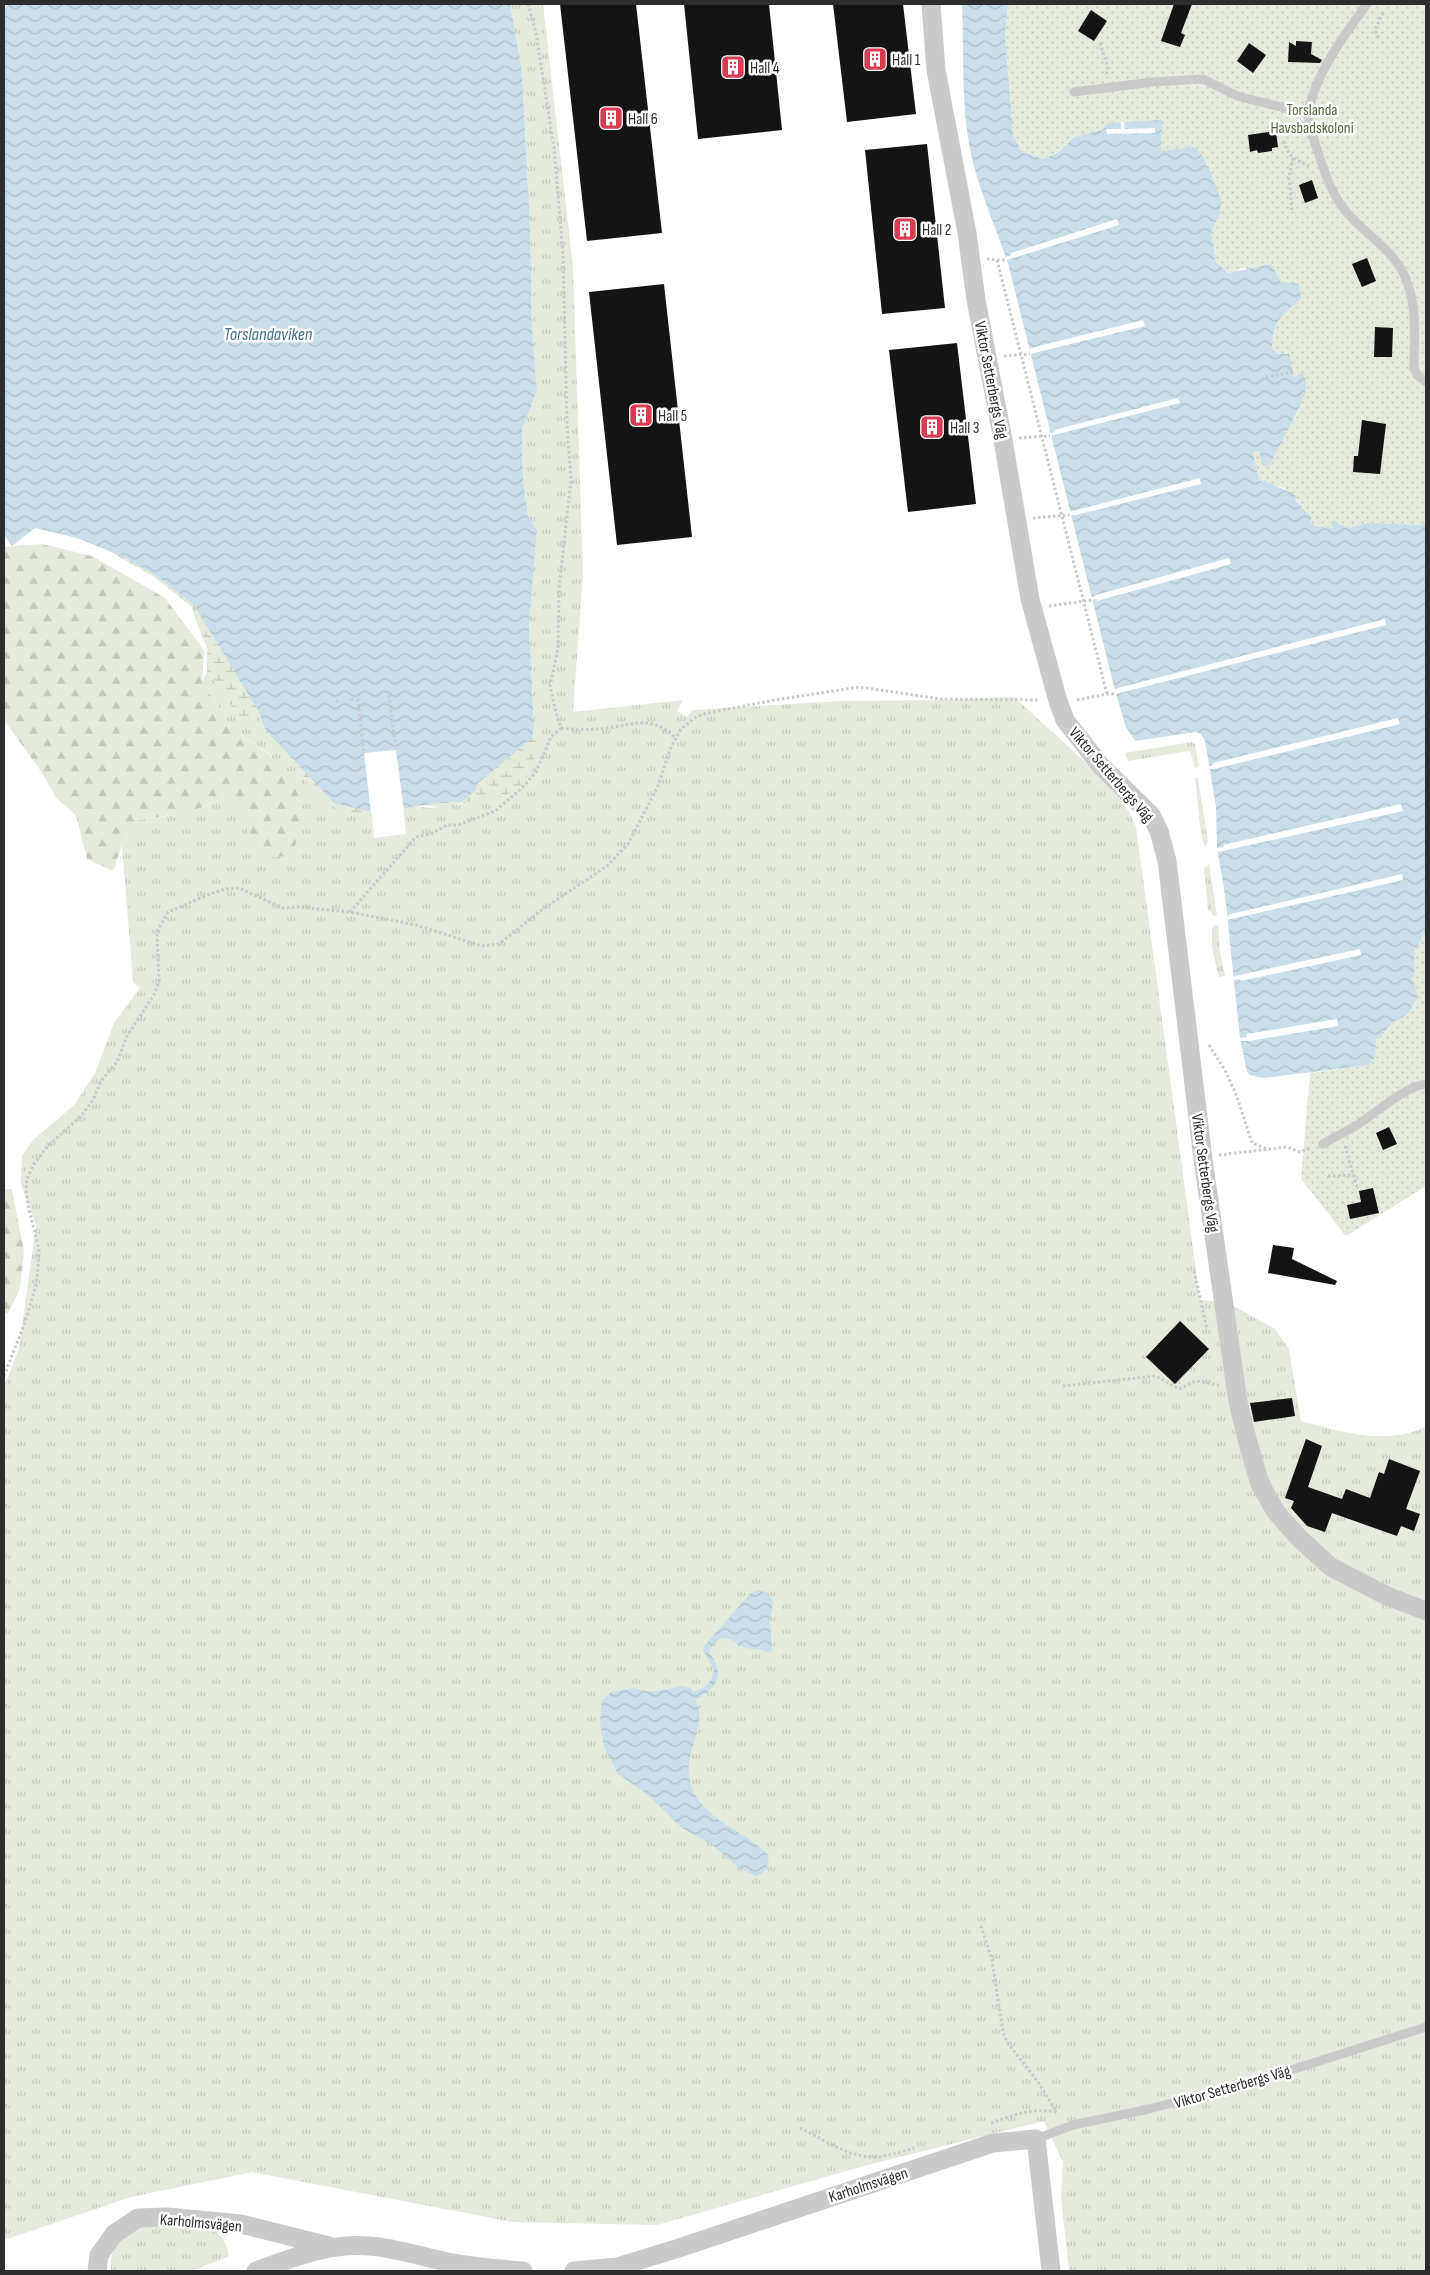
<svg xmlns="http://www.w3.org/2000/svg" width="1430" height="2275" viewBox="0 0 1430 2275" font-family="'Sofia Sans Condensed',sans-serif">
	<style>
		.grass { fill: url(#grass-tufts) }
		.forest { fill: url(#forest-firs) }
		.wetland { fill: url(#wetland-marsh) }
		.garden { fill: url(#garden-dots) }
		.water { fill: url(#water-waves) }
		.pier { fill: #fff }
		.building { fill: #141414 }
		.lines { fill: none; stroke-linecap: round; stroke-linejoin: round }
		.path { stroke: #cacaca; stroke-width: 3; stroke-dasharray: 2.5 2.5; stroke-linecap: butt }
		.service { stroke: #cacaca; stroke-width: 9 }
		.minor { stroke: #cacaca; stroke-width: 19 }
		.labels { text-anchor: middle; stroke-width: 5; stroke-linejoin: round; paint-order: stroke }
		.poi-label { font-size: 16px; fill: #2d2d2d; stroke: #fff; text-anchor: start }
		.park-label { font-size: 16px; fill: #53653e; stroke: #fff }
		.street-label { font-size: 16px; fill: #2d2d2d; stroke: #fff }
		.water-label { font-size: 18px; font-style: italic; fill: #427288; stroke: #fff }
	</style>
	<defs>
		<pattern id="grass-tufts" width="24" height="20" patternUnits="userSpaceOnUse" patternTransform="scale(1.25)"><rect width="24" height="20" fill="#e4eadc"/><path d="M3 7l-1-3M5 7V3M7 7l1-3M15 17l-1-3M17 17v-4M19 17l1-3" fill="none" stroke="#c4c9bd"/></pattern>
		<pattern id="forest-firs" width="22" height="20" patternUnits="userSpaceOnUse" patternTransform="scale(1.25)"><rect width="22" height="20" fill="#e4eadc"/><path d="M5 1l3.5 6h-7zM16 11l3.5 6h-7z" fill="#c4c9bd"/></pattern>
		<pattern id="wetland-marsh" width="20" height="14" patternUnits="userSpaceOnUse" patternTransform="scale(1.25)"><rect width="20" height="14" fill="#e4eadc"/><path d="M1 5h8M5 5V1M11 12h8M15 12V8" fill="none" stroke="#c4c9bd"/></pattern>
		<pattern id="garden-dots" width="8" height="8" patternUnits="userSpaceOnUse" patternTransform="scale(1.25)"><rect width="8" height="8" fill="#e4eadc"/><path d="M2 2h.1M6 6h.1" fill="none" stroke="#c4c9bd" stroke-width="1.8" stroke-linecap="round"/></pattern>
		<pattern id="water-waves" width="16" height="10" patternUnits="userSpaceOnUse" patternTransform="scale(1.25)"><rect width="16" height="10" fill="#c9dee8"/><path d="M0 5q4-4 8 0t8 0" fill="none" stroke="#adbfc7"/></pattern>
	</defs>
	<rect width="100%" height="100%" fill="#fff"/>
	<path class="grass" d="M510,4H543L573,267L583,574L573,712L683,700L677,711L687,717L693,710L840,701L934,700L1014,697L1120,794L1136,827L1200,1300L1226,1302L1275,1329L1289,1349L1301,1421C1345,1432 1382,1446 1426,1427V2271H1069L1061,2198L1063,2163L1044,2121L871,2164L657,2225L512,2222L252,2172L131,2197L4,2240V1387L19,1348L36,1226L21,1184L22,1156L33,1140L74,1105L95,1073L114,1023L140,988L133,982L122,845L138,820L191,812L223,798L248,817V841L272,756L232,728L202,682L207,672L245,724L258,715L264,730L301,771L307,783L344,814L372,815L374,838L406,834L403,805L432,808L449,804L459,805L492,794L504,796L531,771L535,743L534,727L529,625L537,530L528,516L523,479L522,429L537,391L532,324L530,226L522,71Z
		M1192,742L1195,744L1199,767L1195,768L1190,751L1128,761L1125,753Z
		M1195,777L1198,778L1208,842L1205,847L1201,835Z
		M1209,864L1217,916H1213L1211,912L1208,911L1204,868Z
		M1218,925L1220,952L1225,976L1219,977L1212,948V929L1213,926Z
		M149,2222C164,2223 194,2222 207,2226C219,2230 230,2245 228,2257L191,2271H111C108,2242 128,2235 149,2222Z"/>
	<path class="forest" d="M42,544L92,556L165,598L204,650L202,682L232,728L271,756L294,784L307,821L289,856L265,857L248,841V817L223,798L191,812L138,820L122,845L113,871L87,859L76,815L56,798L43,774L4,720V547Z
		M4,1189H12L24,1252L20,1288L8,1314L4,1313Z"/>
	<path class="wetland" d="M90,540L138,548L367,781L372,815L344,814L335,807L326,805L307,783L301,771L264,730L258,715L245,724L207,672V647L197,624L192,607L154,577Z
		M529,723L534,727C540,751 532,786 505,795C501,797 495,793 491,795C466,804 442,809 416,805Z"/>
	<path class="garden" d="M1008,4H1426V525L1367,523L1348,528L1339,522L1331,528L1315,526L1310,522L1311,517L1301,510L1300,504L1284,488L1271,485L1265,480L1259,481L1253,452L1259,450L1271,464L1277,448L1296,416L1307,386L1294,377L1279,354L1272,350C1273,322 1281,316 1301,298L1281,282L1245,268L1228,273L1216,262L1211,232L1220,213L1194,147L1161,152L1162,121L1108,123L1102,130L1074,137L1059,152L1044,159L1022,152L1013,135L1005,36Z
		M1426,931V1186L1346,1236L1301,1179L1310,1073L1369,1065L1375,1057V1041L1381,1031H1387L1392,1023L1408,1014L1415,990L1411,981L1414,976L1415,950Z"/>
	<path class="water" d="M4,4H510L522,71L530,226L532,324L537,391L522,429L523,479L528,516L537,530L529,625L534,727L532,738L477,784L475,791L461,802L448,801L400,809L368,811L334,803L265,729L258,710L194,605L158,577L124,557L77,538L35,528L12,546L4,535Z
		M962,4H1008L1005,36L1013,135L1022,152L1044,159L1059,152L1074,137L1102,130L1108,123L1162,120L1161,151L1194,147L1201,154L1210,171L1221,201L1220,213L1211,232L1216,262L1228,273L1271,264L1281,282L1299,284L1301,298C1281,317 1273,320 1272,349L1279,354H1289L1294,377L1302,373C1304,376 1306,380 1306,384C1308,399 1277,447 1271,464L1263,466L1259,451L1253,452L1259,481L1265,480C1274,487 1285,489 1295,495L1296,501C1302,506 1304,512 1312,517L1310,522L1315,526L1331,528L1333,526L1331,524L1335,521L1348,528L1367,523L1426,525V931L1415,950L1414,976L1411,981L1415,985L1417,997L1408,1014L1392,1023L1386,1031H1381L1382,1037L1376,1038L1375,1057L1369,1065L1263,1078L1250,1075L1247,1072L1240,1038L1225,895L1217,848L1216,807L1205,741L1201,734L1196,732L1135,741L1126,727L1116,694L1009,267C996,226 977,188 969,144C961,99 964,50 962,4Z
		M759,1590L767,1593L773,1601L770,1621L772,1651L769,1653C761,1648 755,1650 746,1648C733,1644 727,1631 714,1644C711,1648 709,1649 710,1654C721,1667 721,1683 706,1694C703,1696 699,1697 695,1700C712,1729 673,1757 696,1796C713,1824 747,1832 768,1855C770,1865 766,1872 757,1876L740,1869L710,1843L682,1828L647,1794L618,1774L604,1747L600,1723L601,1707L602,1701L611,1692L632,1688L652,1692L682,1686L691,1688L693,1692C705,1688 712,1683 714,1670L703,1650L704,1646L751,1593Z"/>
	<path class="pier" d="M1121,122H1124L1125,129L1155,128V133L1107,134L1106,129H1121Z
		M1117,219L1119,225L1007,260L1006,257L1011,255V253Z
		M1143,320L1145,326L1030,354L1029,349L1035,347Z
		M1178,398L1180,403L1050,436L1049,433L1055,432L1054,430Z
		M1200,478L1201,484L1076,515H1070L1069,512Z
		M1229,558L1231,564L1097,601V599L1092,600L1091,598L1096,595Z
		M1385,619L1386,625L1116,694L1115,690L1118,688Z
		M1398,718L1400,724L1214,769H1208V767L1213,765V763Z
		M396,750L404,811L371,813L364,753Z
		M1401,804L1403,811L1218,852L1217,848L1224,847L1223,845Z
		M1402,874L1403,880L1227,920L1226,917L1231,914Z
		M1360,949L1361,955L1241,981L1240,979L1234,980V977L1239,975Z
		M1337,1019L1338,1026L1249,1041H1241L1240,1038L1247,1037V1034Z"/>
	<path class="building" d="M560,4H636L662,233L587,241Z
		M684,4H769L782,130L698,139Z
		M833,4H903L916,114L847,122Z
		M1174,4H1192L1181,33L1185,35L1180,47L1161,41Z
		M1091,10L1107,21L1094,41L1078,31Z
		M1296,41L1312,42L1311,54L1322,60L1320,63L1288,62L1289,42L1296,46Z
		M1249,43L1266,55L1253,73L1237,61Z
		M1276,131L1278,147L1272,148V151L1258,153L1257,150L1250,152L1248,135Z
		M927,144L945,308L882,314L865,150Z
		M1312,180L1318,198L1305,203L1299,185Z
		M1367,258L1376,281L1362,287L1352,264Z
		M664,284L692,537L617,545L589,292Z
		M1375,327L1393,328L1392,357H1374Z
		M957,343L976,504L908,512L889,350Z
		M1362,420L1386,424L1380,474L1353,472L1354,456H1358Z
		M1389,1127L1397,1144L1383,1150L1376,1133Z
		M1373,1188L1379,1213L1350,1219L1347,1205L1361,1202L1359,1191Z
		M1273,1245L1294,1248L1292,1259L1337,1281L1335,1285L1268,1273Z
		M1180,1321L1209,1349L1175,1384L1146,1357Z
		M1292,1398L1295,1416L1254,1422L1250,1403Z
		M1306,1439L1322,1446L1308,1487L1342,1499L1346,1489L1370,1498L1379,1472L1384,1474L1389,1459L1420,1471L1406,1509L1420,1514L1414,1531L1401,1526L1397,1536L1332,1513L1325,1532L1307,1526L1291,1508L1294,1501L1285,1498Z"/>
	<g class="lines">
		<path class="path" d="M1378,38L1375,29L1383,13
			M1100,43L1108,68L1106,76
			M1284,141C1287,156 1296,160 1309,166
			M1292,210L1289,177L1293,158
			M987,259L997,260L1107,694
			M997,260H1007
			M1004,356L1030,354
			M1266,377L1293,372
			M1019,438L1050,436
			M1033,518L1070,515
			M1049,606L1092,600
			M408,691L409,696
			M389,695L396,750
			M352,698L353,703
			M358,699L364,753
			M337,700L338,704
			M1077,700L1107,694H1116
			M561,728C577,730 592,730 608,728C637,724 650,715 676,738
			M350,912L416,837L433,833L447,825H458L495,811L521,789L536,772L551,737L561,728L557,717L550,686L558,649L559,588L571,480L567,426L563,254L554,148L536,33L528,4
			M1209,1045L1226,1072L1237,1097L1252,1143L1267,1149
			M1345,1146L1357,1187
			M1219,1155L1287,1147L1300,1152L1311,1148
			M1328,1176L1354,1175
			M1194,1271L1207,1329
			M4,1376L24,1325L36,1285L38,1268L39,1249L28,1206L26,1189L27,1179L34,1164L47,1147L81,1116L93,1100L101,1081L117,1062L126,1038L155,993L159,981L157,932L168,912L210,894L225,889L239,888L283,908L298,907L350,912L416,925L482,946L499,944L543,909L607,866L628,844L658,786L671,747L681,729L696,717L707,713L775,700L859,687L941,699L1039,700
			M1063,1386L1156,1376L1179,1389L1196,1381L1219,1385
			M981,1926L992,1960L1003,2032L1007,2042L1038,2082L1056,2111
			M991,2123C1016,2114 1031,2108 1058,2112
			M800,2128C823,2139 849,2158 876,2157C889,2156 901,2152 914,2148"/>
		<path class="service" d="M1367,4C1347,31 1311,80 1309,114C1308,128 1316,145 1320,158C1327,180 1334,198 1349,215C1368,236 1394,251 1405,277C1418,307 1414,337 1414,368L1417,375L1426,382
			M1074,92L1152,82L1203,79L1237,96L1309,114
			M1323,1144C1334,1137 1346,1132 1357,1125C1374,1114 1408,1085 1426,1084
			M1036,2139L1073,2125L1149,2109L1266,2078L1426,2027"/>
		<path class="minor" d="M931,4L936,70L967,233L976,300L1003,440L1030,599L1058,701L1065,720L1101,766L1151,815L1159,831L1167,861L1203,1159L1238,1402L1247,1439L1260,1484L1276,1512L1299,1538L1331,1567L1387,1596L1426,1611
			M97,2271L99,2255L114,2234L138,2218L167,2217L241,2224L329,2246
			M256,2271C292,2258 330,2242 370,2246C396,2248 422,2257 448,2262C473,2267 498,2269 523,2271
			M574,2271L617,2267L679,2248L993,2143L1036,2139L1051,2271"/>
	</g>
	<defs>
		<g id="building-square" transform="scale(1.25)"><rect x="-9" y="-9" width="18" height="18" rx="4" fill="#d73c53" stroke="#fff"/><path d="M-4-6H4V6H1V3H-1V6H-4ZM-2.5-4.3h1.7v1.8h-1.7ZM.8-4.3h1.7v1.8H.8ZM-2.5-1h1.7V.8h-1.7ZM.8-1h1.7V.8H.8Z" fill="#fff"/></g>
	</defs>
	<g fill-rule="evenodd">
		<use href="#building-square" x="875" y="59"/>
		<use href="#building-square" x="733" y="67"/>
		<use href="#building-square" x="611" y="118"/>
		<use href="#building-square" x="905" y="229"/>
		<use href="#building-square" x="641" y="415"/>
		<use href="#building-square" x="932" y="427"/>
	</g>
	<g class="labels">
		<g class="poi-label">
			<text x="892" y="65">Hall 1</text>
			<text x="750" y="73">Hall 4</text>
			<text x="628" y="124">Hall 6</text>
			<text x="922" y="235">Hall 2</text>
			<text x="658" y="421">Hall 5</text>
			<text x="950" y="433">Hall 3</text>
		</g>
		<g class="park-label">
			<text x="1312" y="115">Torslanda<tspan x="1312" dy="18">Havsbadskoloni</tspan></text>
		</g>
		<g class="street-label">
			<text transform="translate(992 380) rotate(79)" y="6">Viktor Setterbergs Väg</text>
			<text transform="translate(1112 774) rotate(49)" y="6">Viktor Setterbergs Väg</text>
			<text transform="translate(1206 1173) rotate(82)" y="6">Viktor Setterbergs Väg</text>
			<text transform="translate(1232 2086) rotate(-16)" y="6">Viktor Setterbergs Väg</text>
			<text transform="translate(868 2184) rotate(-18)" y="6">Karholmsvägen</text>
			<text transform="translate(201 2222) rotate(5)" y="6">Karholmsvägen</text>
		</g>
		<g class="water-label">
			<text x="268" y="340">Torslandaviken</text>
		</g>
	</g>
	<rect width="1430" height="2275" fill="none" stroke="#2d2d2d" stroke-width="10"/>
</svg>
